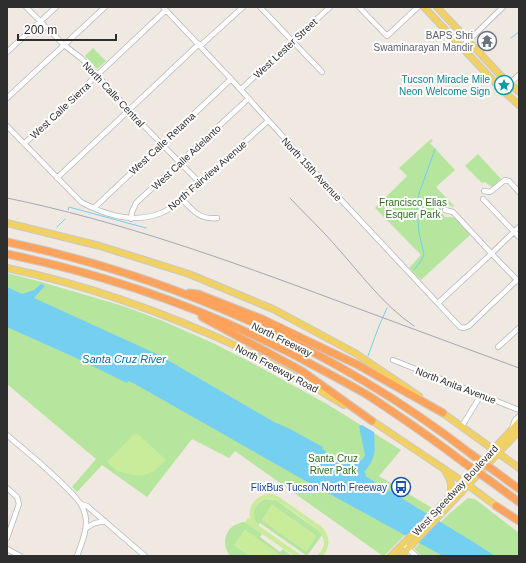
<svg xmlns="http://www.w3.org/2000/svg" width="526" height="563" viewBox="0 0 526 563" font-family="Arial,sans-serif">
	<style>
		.green { fill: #b6e59e; fill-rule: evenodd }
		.pitch { fill: #c9ec9a }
		.water { fill: #75cff0 }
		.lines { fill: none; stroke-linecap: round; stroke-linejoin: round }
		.stream { stroke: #75cff0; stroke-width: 1 }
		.minor-casing { stroke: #b4b7c1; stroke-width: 6 }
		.major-casing { stroke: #c9c9c9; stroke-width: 8 }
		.highway-casing { stroke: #c9c9c9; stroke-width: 9 }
		.minor { stroke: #fff; stroke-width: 4.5 }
		.major { stroke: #f2d163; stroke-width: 6 }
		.highway { stroke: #ffa35c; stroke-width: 7 }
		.rail { stroke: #a3a6b8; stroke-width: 1 }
		.highway-bridge-casing { stroke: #c9c9c9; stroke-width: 9; stroke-linecap: butt }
		.highway-bridge { stroke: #ffa35c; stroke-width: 7 }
		.labels { text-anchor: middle; stroke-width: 4; stroke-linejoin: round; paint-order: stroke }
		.worship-label { font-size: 10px; fill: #5b616d; stroke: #fff; text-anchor: end }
		.street-label { font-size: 10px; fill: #2e2e2e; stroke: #fff }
		.culture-label { font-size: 10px; fill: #0d838f; stroke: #fff; text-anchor: end }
		.park-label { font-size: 10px; fill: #2c6e1b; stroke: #fff }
		.transit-label { font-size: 10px; fill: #164399; stroke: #fff; text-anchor: end }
		.water-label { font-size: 11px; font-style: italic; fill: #0d6fa3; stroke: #fff }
	</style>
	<rect width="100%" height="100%" fill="#efe9e1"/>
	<path class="green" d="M93,48L106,61L97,69L85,56Z
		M431,139L433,141L430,143L455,170L436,187L454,206L453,207L449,205H444L441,207V212L445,217H454L471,234L421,280L409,268L421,255L375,208L407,176L399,168Z
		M478,154L501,179L492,187L485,182L482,183L465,166Z
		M7,273L38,281L123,306L163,321L215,344L254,364L327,404L401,450L379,476L432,508L384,556H383L235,451L229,458L192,439L147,497L102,465L77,492L72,487L96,459L7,384Z
		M468,498L475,499L519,533V556H422L414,549L449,514Z
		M266,499L276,500L319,531L322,535L307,556L260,523L258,525C249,514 254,503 266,499ZM272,505L316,536L306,551L262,520Z
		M242,522H245L262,534L260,537L280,552L283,549L292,556H281L245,530L234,545L250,556H230C223,547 223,534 233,526C236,524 239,524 242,522Z"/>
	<path class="pitch" d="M138,434L166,460L154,471L142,476L129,474L117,471L107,462L133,435Z
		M266,494H273L279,497L322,527C330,536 331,546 323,556H316C326,549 326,539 319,531C310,524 281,501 272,499C265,497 257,501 255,508C252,515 254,520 259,526L302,556H294L245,522L248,518L250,519C248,506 254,498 266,494Z
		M272,505L316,536L306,551L262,520Z
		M245,530L281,556H250L234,545Z"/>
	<path class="water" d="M41,284L44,285V287L34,298L159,355L274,422L288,428L323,447L322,449L347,464C354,463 362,463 365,455L359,426L362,425L374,432C375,451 377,457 364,472L366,474L365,476L475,543L495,556H443L295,475L135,384L128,381L127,383L74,357L7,327V287L22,294L34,290Z"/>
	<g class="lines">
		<path class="stream" d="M511,38L519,32
			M68,210L69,207L146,228
			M57,227L65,219
			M414,270L422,259L424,254L419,233L417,208L419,194L435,149
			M368,356L379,326L387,308"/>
		<g class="minor-casing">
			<path id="minor" d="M26,7L64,45L81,58L145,127L200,183
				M163,7L231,79L314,171L460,327L464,328L469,326L517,280
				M260,7L322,72
				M359,7L387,36L418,7
				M200,46L243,7
				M462,47L503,7
				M7,52L56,7
				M509,84L519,75
				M241,89L330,7
				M7,98L105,7
				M7,126L81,202C109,217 142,226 171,208L268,121
				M24,144L166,10
				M57,178L199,44
				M484,191L490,192L505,180L509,181L519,192
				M182,199C192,210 200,220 217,218
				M483,199L519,237
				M94,208L231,79
				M445,210L453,212L490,252
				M131,219L132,212L136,203L248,99
				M493,252L519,227
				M493,255L519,282
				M438,303L490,255
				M498,347L519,328
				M393,360L519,410
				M462,426L481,395
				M512,428L515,420L519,416
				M7,435C29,454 57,476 76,498C81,503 86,513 86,520C87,532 81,545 77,556
				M7,488L17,497L19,504L7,538
				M81,504L87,506L145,556
				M86,528L95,523L105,521
				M406,547L416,556
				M7,549L20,556"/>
		</g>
		<g class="major-casing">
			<path id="major" d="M424,7L501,89L519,105
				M437,7L501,76L519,92
				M7,223L100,246L189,274L273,309L355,353L419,396
				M7,268C88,285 168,314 243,349C277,366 311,385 344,405
				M440,411L519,468
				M368,418L468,485L499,508
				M445,471C450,479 453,484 450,494
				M391,556L433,514L519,422
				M401,556L519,431"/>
		</g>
		<g class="highway-casing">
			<path id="highway" d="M7,242C175,277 335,349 471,454
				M7,254C118,277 225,316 324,371C339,379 354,387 369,396C401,417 433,439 463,462
				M189,293L198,294L262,319L358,365L443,413
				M202,317L302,371L372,421
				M496,472L519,489
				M489,480L519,502
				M496,506L519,521"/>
		</g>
		<use href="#minor" class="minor"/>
		<use href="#major" class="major"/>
		<use href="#highway" class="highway"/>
		<path class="rail" d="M7,198C119,221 228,260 335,300C396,323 458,345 519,368
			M290,198C305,214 321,229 335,245C360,273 383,305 414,326"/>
		<g class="highway-bridge-casing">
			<path id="highway-bridge" d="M471,454L496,472
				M463,462L489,480"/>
		</g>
		<use href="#highway-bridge" class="highway-bridge"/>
	</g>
	<defs>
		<g id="temple-ring" transform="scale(1)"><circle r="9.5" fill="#fff" stroke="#6b7280" stroke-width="1.5"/><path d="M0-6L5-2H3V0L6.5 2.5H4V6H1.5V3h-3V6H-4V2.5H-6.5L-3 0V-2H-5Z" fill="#6b7280"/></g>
		<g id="sight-ring" transform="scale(1)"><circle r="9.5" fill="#fff" stroke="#0f9aa8" stroke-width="1.5"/><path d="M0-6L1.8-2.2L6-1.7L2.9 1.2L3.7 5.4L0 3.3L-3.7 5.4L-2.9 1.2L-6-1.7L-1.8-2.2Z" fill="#0f9aa8"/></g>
		<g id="bus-ring" transform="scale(1)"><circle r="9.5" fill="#fff" stroke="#1a4fb4" stroke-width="1.5"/><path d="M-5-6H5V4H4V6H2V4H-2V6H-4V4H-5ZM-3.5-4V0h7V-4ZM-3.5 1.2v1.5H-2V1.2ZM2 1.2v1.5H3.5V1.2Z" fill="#1a4fb4"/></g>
	</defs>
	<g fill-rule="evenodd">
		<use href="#temple-ring" x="487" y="41"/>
		<use href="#sight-ring" x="504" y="85"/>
		<use href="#bus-ring" x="401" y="487"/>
	</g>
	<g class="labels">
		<g class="worship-label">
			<text x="473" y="39">BAPS Shri<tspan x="473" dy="12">Swaminarayan Mandir</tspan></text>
		</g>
		<g class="street-label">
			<text transform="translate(285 48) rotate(-43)" y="4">West Lester Street</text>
			<text transform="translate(114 94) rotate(47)" y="4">North Calle Central</text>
			<text transform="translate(60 110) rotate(-43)" y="4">West Calle Sierra</text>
			<text transform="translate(162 143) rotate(-43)" y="4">West Calle Retama</text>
			<text transform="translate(186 157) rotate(-43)" y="4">West Calle Adelanto</text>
			<text transform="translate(312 169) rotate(47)" y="4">North 15th Avenue</text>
			<text transform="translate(207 175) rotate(-41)" y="4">North Fairview Avenue</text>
			<text transform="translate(282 339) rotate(26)" y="4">North Freeway</text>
			<text transform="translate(277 368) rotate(28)" y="4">North Freeway Road</text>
			<text transform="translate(456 385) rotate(21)" y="4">North Anita Avenue</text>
			<text transform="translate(455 490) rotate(-47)" y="4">West Speedway Boulevard</text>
		</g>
		<g class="culture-label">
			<text x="490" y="83">Tucson Miracle Mile<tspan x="490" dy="12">Neon Welcome Sign</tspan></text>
		</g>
		<g class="park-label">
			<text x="413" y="206">Francisco Elias<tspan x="413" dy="12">Esquer Park</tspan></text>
			<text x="333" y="462">Santa Cruz<tspan x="333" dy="12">River Park</tspan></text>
		</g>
		<g class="transit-label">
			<text x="387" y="491">FlixBus Tucson North Freeway</text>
		</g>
		<g class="water-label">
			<text x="124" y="363">Santa Cruz River</text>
		</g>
	</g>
	<rect width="526" height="563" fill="none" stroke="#2e2e2e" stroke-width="16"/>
	<path d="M18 34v6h98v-6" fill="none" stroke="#2e2e2e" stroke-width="2"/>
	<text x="24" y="34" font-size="12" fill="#2e2e2e" stroke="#ffffff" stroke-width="3" paint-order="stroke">200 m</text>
</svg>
